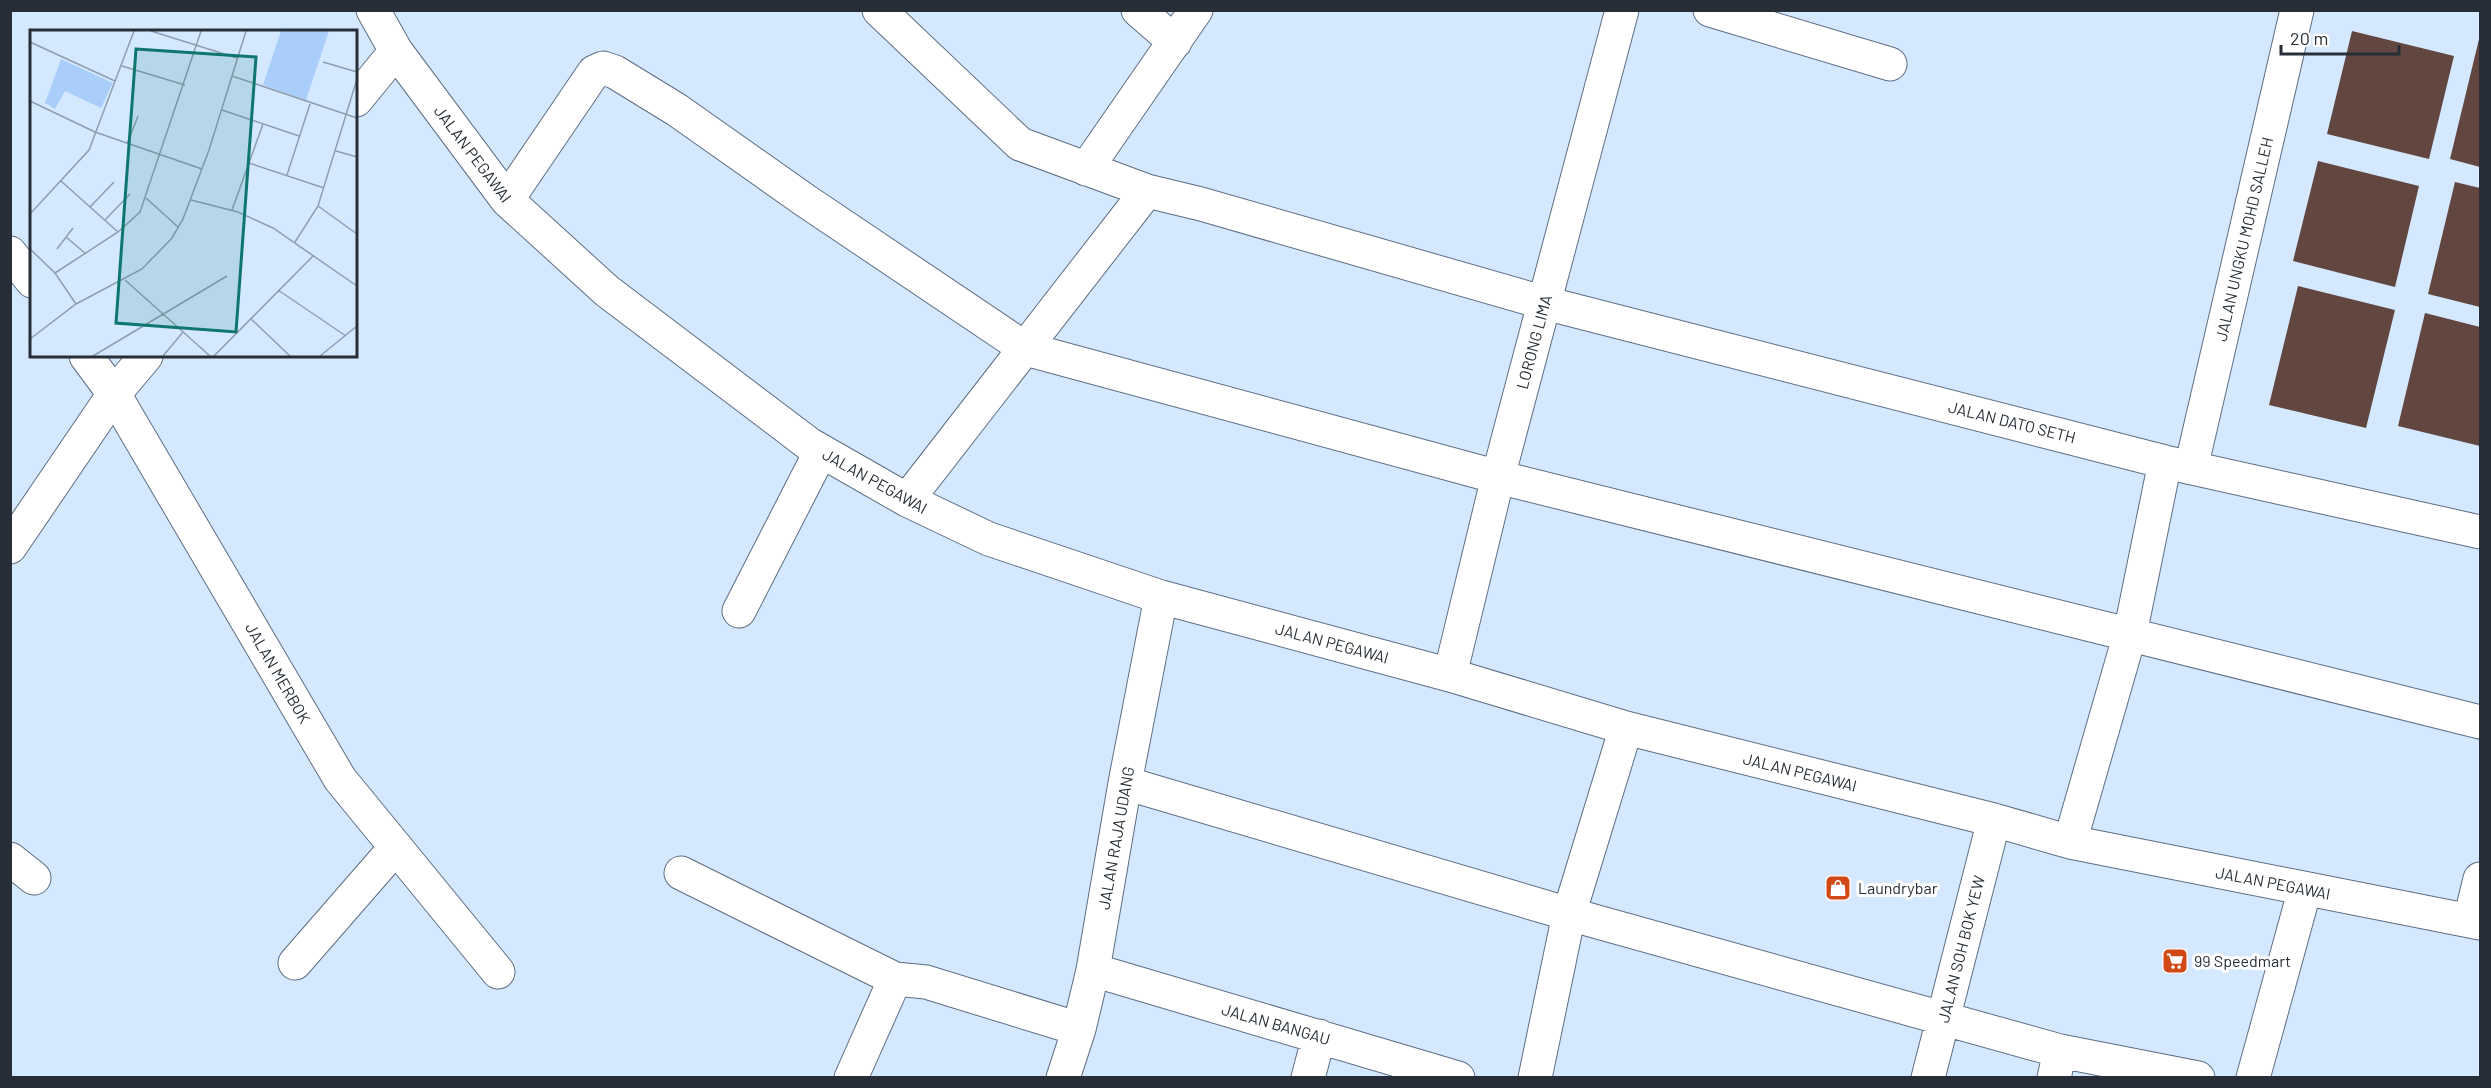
<svg xmlns="http://www.w3.org/2000/svg" width="2491" height="1088" viewBox="0 0 2491 1088" font-family="Barlow,sans-serif">
	<style>
		.building { fill: #61473f }
		.lines { fill: none; stroke-linecap: round; stroke-linejoin: round }
		.minor-casing { stroke: #5d6e82; stroke-width: 35 }
		.minor { stroke: #fff; stroke-width: 33 }
		.labels { text-anchor: middle; stroke-width: 6; stroke-linejoin: round; paint-order: stroke }
		.street-label { font-size: 16px; fill: #272e37; stroke: #fff }
		.poi-label { font-size: 16px; fill: #272e37; stroke: #fff; text-anchor: start }
		.inset-road { fill: none; stroke: #8f9eaf; stroke-width: 1.5 }
		.view { fill: #0f766e; fill-opacity: 0.15; stroke: #0f766e; stroke-width: 3 }
		.inset-edge { fill: none; stroke: #272e37; stroke-width: 3 }
	</style>
	<rect width="100%" height="100%" fill="#d4e8ff"/>
	<path class="building" d="M2352,31L2454,56L2429,159L2327,134Z
		M2480,35V167L2450,159Z
		M2318,161L2419,186L2395,287L2293,261Z
		M2455,182L2480,188V307L2428,294Z
		M2298,286L2395,310L2366,428L2269,405Z
		M2425,313L2480,327V446L2398,426Z"/>
	<g class="lines">
		<g class="minor-casing">
			<path id="minor" d="M373,10L396,51L507,200L607,291L809,444L907,500L989,539L1161,597L1450,675L1626,728L1994,820L2070,842L2480,923
				M879,10L1020,144L1147,191L1201,204L1545,303L2165,462L2480,532
				M1138,10L1175,42
				M1710,10L1890,64
				M356,100L396,51
				M1086,169L1196,10
				M507,200L594,72L603,68L615,72L677,110L806,201L1026,349L1498,477L2480,722
				M10,253L32,281
				M86,356L114,394L340,779L498,972
				M2191,468L2297,10
				M907,500L1147,191
				M10,547L114,394L146,356
				M739,611L821,451
				M1450,675L1498,477L1622,10
				M1125,783L1569,914L2060,1051L2198,1078
				M2070,842L2130,634L2165,462
				M10,859L34,878
				M681,873L895,979
				M2470,920L2480,879
				M295,963L396,847
				M1093,970L1458,1078
				M851,1078L895,979L926,982L1079,1029
				M1063,1078L1079,1029L1093,970L1125,783L1161,597
				M1308,1078L1319,1036
				M1535,1078L1569,914L1626,728
				M1928,1078L1994,820
				M2054,1078L2060,1051
				M2253,1078L2305,889"/>
		</g>
		<use href="#minor" class="minor"/>
	</g>
	<defs>
		<g id="shop-square" transform="scale(1.35)"><rect x="-9" y="-9" width="18" height="18" rx="4" fill="#d04916" stroke="#fff"/><path d="M-5-2.5h2.3a2.7 3.5 0 0 1 5.4 0H5L5.5 6h-11ZM-1.5-2.5h3a1.5 2.3 0 0 0-3 0Z" fill="#fff"/></g>
		<g id="supermarket-square" transform="scale(1.35)"><rect x="-9" y="-9" width="18" height="18" rx="4" fill="#d04916" stroke="#fff"/><path d="M-6-5.5h2.5l.6 2H6L4.5 2H-2.5L-4.4-4H-6ZM-1.5 3.2a1.3 1.3 0 1 0 .1 0ZM3 3.2a1.3 1.3 0 1 0 .1 0Z" fill="#fff"/></g>
	</defs>
	<g fill-rule="evenodd">
		<use href="#shop-square" x="1838" y="888"/>
		<use href="#supermarket-square" x="2175" y="961"/>
	</g>
	<g class="labels">
		<g class="street-label">
			<text transform="translate(473 154) rotate(53)" y="6">JALAN PEGAWAI</text>
			<text transform="translate(2244 239) rotate(-77)" y="6">JALAN UNGKU MOHD SALLEH</text>
			<text transform="translate(1534 342) rotate(-75)" y="6">LORONG LIMA</text>
			<text transform="translate(2012 422) rotate(14)" y="6">JALAN DATO SETH</text>
			<text transform="translate(875 481) rotate(29)" y="6">JALAN PEGAWAI</text>
			<text transform="translate(1332 643) rotate(15)" y="6">JALAN PEGAWAI</text>
			<text transform="translate(278 673) rotate(60)" y="6">JALAN MERBOK</text>
			<text transform="translate(1800 772) rotate(14)" y="6">JALAN PEGAWAI</text>
			<text transform="translate(1116 838) rotate(-80)" y="6">JALAN RAJA UDANG</text>
			<text transform="translate(2273 883) rotate(11)" y="6">JALAN PEGAWAI</text>
			<text transform="translate(1961 949) rotate(-76)" y="6">JALAN SOH BOK YEW</text>
			<text transform="translate(1276 1024) rotate(16)" y="6">JALAN BANGAU</text>
		</g>
		<g class="poi-label">
			<text x="1858" y="894">Laundrybar</text>
			<text x="2194" y="967">99 Speedmart</text>
		</g>
	</g>
	<g transform="translate(30 30)">
		<rect width="327" height="327" fill="#d4e8ff"/>
		<path d="M251,1H299L276,70L233,55ZM31,29L83,53L71,78L35,61L25,79L15,73Z" fill="#a9cef9"/>
		<path class="inset-road" d="M121,1L207,28M0,12L85,51M293,32L327,42M92,36L155,55M202,46L327,88M0,71L65,102L172,139M192,80L269,106M97,114L108,86M306,121L327,127M219,133L294,158M257,145L280,74M31,151L88,202M116,168L148,197M161,170L208,182L243,198L327,256M288,176L327,204M60,177L84,152M202,180L233,94M0,184L59,120L104,1M75,190L100,164M36,207L56,224M265,212L288,176L327,49M0,219L25,243L46,274M27,219L43,198M25,243L88,202L110,182L171,1M95,250L180,326M248,260L316,306M220,288L260,326M0,309L46,274L112,239L142,208L153,189L179,120L216,1M63,326L197,246M133,326L153,302M184,326L283,226M290,326L327,296"/>
		<path class="view" d="M106,19L226,27L206,302L86,293Z"/>
		<rect width="327" height="327" class="inset-edge"/>
	</g>
	<rect width="2491" height="1088" fill="none" stroke="#272e37" stroke-width="24"/>
	<path d="M2281 45v9h118v-9" fill="none" stroke="#272e37" stroke-width="3"/>
	<text x="2290" y="45" font-size="18" fill="#272e37" stroke="#ffffff" stroke-width="4.5" paint-order="stroke">20 m</text>
</svg>
